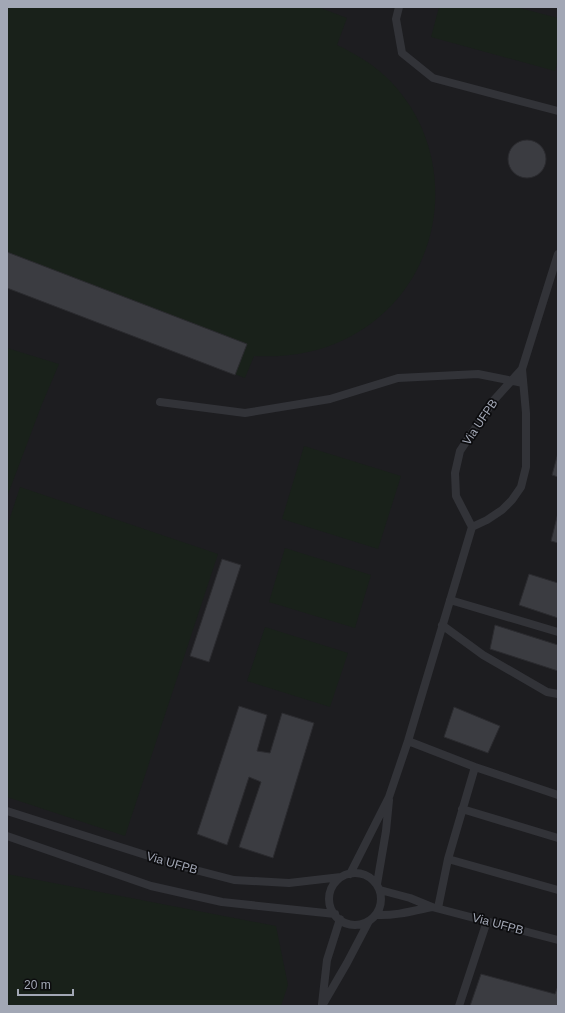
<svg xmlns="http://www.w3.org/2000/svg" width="565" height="1013" viewBox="0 0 565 1013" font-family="Arial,sans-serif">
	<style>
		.built { fill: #1d1d20 }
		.green { fill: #19211a }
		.building { fill: #3b3c41; stroke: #2b2b2f }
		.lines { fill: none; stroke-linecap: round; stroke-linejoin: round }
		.service { stroke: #323338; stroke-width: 8 }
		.labels { text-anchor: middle; stroke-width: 3.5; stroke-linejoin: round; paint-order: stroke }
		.street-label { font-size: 12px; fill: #a2a7b5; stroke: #0c0c0e }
	</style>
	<rect width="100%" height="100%" fill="#111113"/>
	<path class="built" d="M7,7H558V1006H7Z"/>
	<path class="green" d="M7,7H318L347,18L337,45C354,53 371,63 385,76C460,146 450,273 363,329C330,351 293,358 254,356L245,378L7,288Z
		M439,7H516L558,18V60L555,71L431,37Z
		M7,348L59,364L42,404L7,497Z
		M304,446L401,476L378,549L282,519Z
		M20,487L218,554L125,836L7,797V527Z
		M285,548L371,575L355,628L269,602Z
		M265,627L348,653L330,707L247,681Z
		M7,874L276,926L288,985L281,1006H7Z"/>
	<path class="building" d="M508 159a19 19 0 1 1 38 0a19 19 0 1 1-38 0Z
		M7,252L247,344L235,375L7,288Z
		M558,453V477L552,475Z
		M558,513V543L551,541Z
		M222,559L241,565L209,662L190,656Z
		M529,574L558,583V618L519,605Z
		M495,625L558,645V671L490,649Z
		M239,706L267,715L257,751L270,753L282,713L314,723L273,858L239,847L261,782L249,777L227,845L197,834Z
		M454,707L500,726L488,753L444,737Z
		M481,974L555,994L558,986V1006H470Z"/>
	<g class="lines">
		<path class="service" d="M399,7L396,19L402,53L433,78L558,111
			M160,402L245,413L330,399L398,378L478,374L523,383
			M472,527L487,520L502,510L512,500L521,487L526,467V413L522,369L558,254
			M450,600L558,632
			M442,625L483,655L547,692L558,694
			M408,741L475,767L558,795
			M462,809L558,838
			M7,811L180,866L234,880L289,883L341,877
			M7,836L151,886L222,902L335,914
			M448,859L558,890
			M329 899a26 26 0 1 1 52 0a26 26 0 1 1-52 0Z
			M350,874L389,797L408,741L472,527L456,496L455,473L460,451L494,400L522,369
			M377,884L386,831L389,800
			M380,890L410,898L432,907L558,940
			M438,908L448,859L475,767
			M376,915C395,916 413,911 432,907
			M322,1004L327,960L340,919
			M322,1006L347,963L369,921
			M459,1006L487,921"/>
	</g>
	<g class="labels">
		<g class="street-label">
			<text transform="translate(480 422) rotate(-56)" y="4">Via UFPB</text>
			<text transform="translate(172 863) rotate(16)" y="4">Via UFPB</text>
			<text transform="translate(498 924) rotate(15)" y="4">Via UFPB</text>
		</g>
	</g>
	<rect width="565" height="1013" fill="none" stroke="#a2a7b5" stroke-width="16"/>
	<path d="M18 989v6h55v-6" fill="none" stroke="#a2a7b5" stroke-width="2"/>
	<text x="24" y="989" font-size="12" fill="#a2a7b5" stroke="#0c0c0e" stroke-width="3" paint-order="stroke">20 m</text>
</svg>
